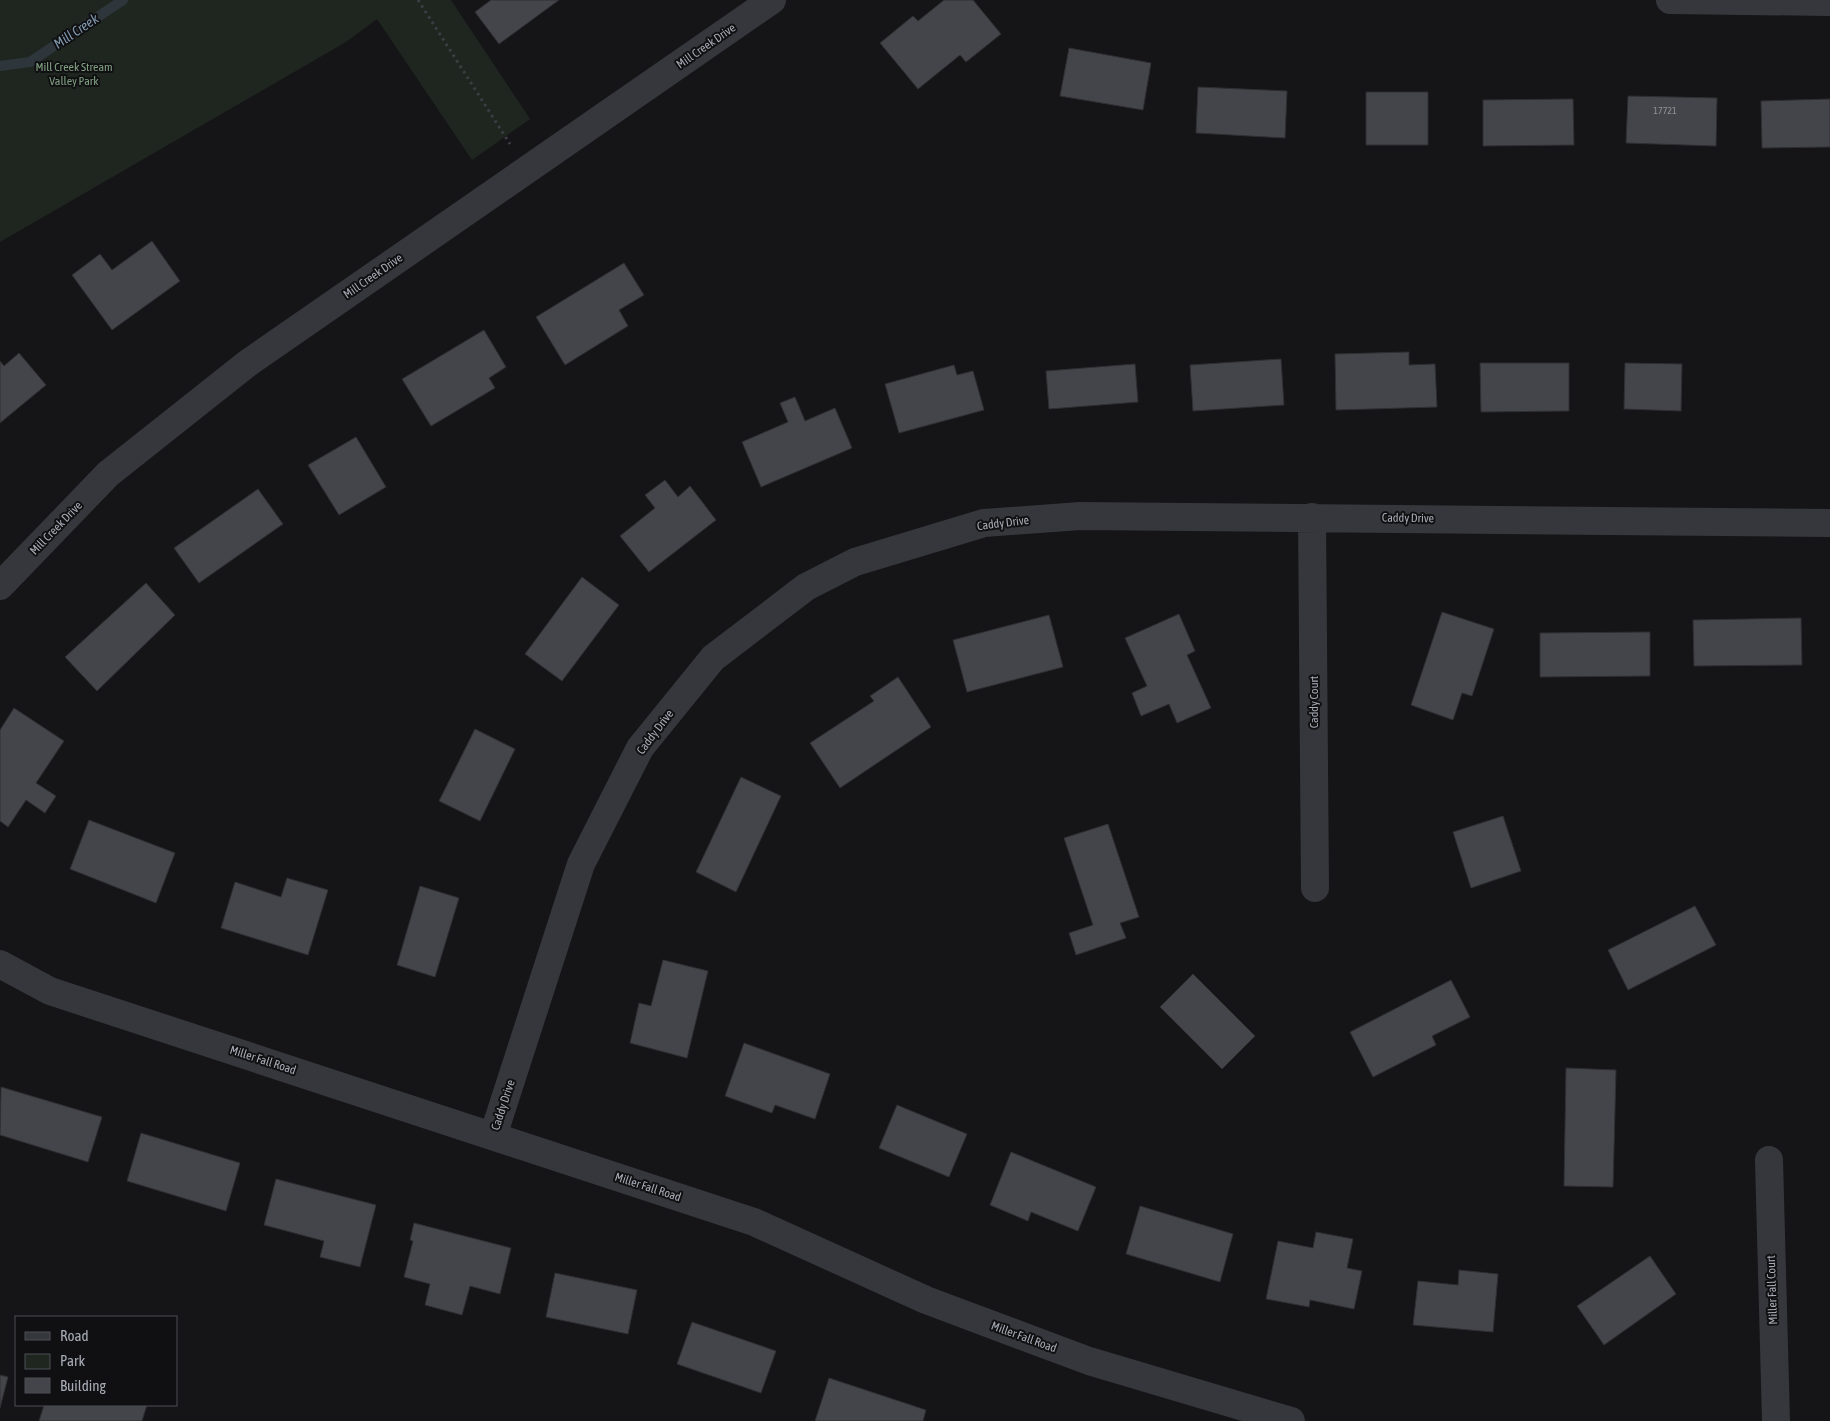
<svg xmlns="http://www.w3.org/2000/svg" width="1830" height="1421" viewBox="0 0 1830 1421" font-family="'Asap Condensed',sans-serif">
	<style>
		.green { fill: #1f2620 }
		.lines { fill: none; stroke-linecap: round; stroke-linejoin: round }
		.stream { stroke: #2e363c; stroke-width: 10 }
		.building { fill: #44454a; stroke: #2f2f33 }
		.path { stroke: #3c3e43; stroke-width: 3; stroke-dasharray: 2.5 4; stroke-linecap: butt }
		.minor { stroke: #36373c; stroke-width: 28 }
		.labels { text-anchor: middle; stroke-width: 4; stroke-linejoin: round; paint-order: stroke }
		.number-label { font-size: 10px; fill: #8f929b }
		.street-label { font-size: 12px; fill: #a8acb6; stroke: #101012 }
		.park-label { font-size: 12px; fill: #80a082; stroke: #101012 }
		.water-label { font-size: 14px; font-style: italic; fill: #8199af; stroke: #101012 }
	</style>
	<rect width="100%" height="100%" fill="#151517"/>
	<path class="green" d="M0,0H451L530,119L472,160L377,19L346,42L0,242Z"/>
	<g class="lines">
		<path class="stream" d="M0,66L30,62L123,0"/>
	</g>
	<path class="building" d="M491,0H559L499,44L475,12Z
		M944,0H973L1001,34L966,62L960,55L918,89L880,43L913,16L918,21Z
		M1069,48L1151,63L1143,110L1060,96Z
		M1198,87L1287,91L1285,138L1196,133Z
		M1366,92H1428V145H1366Z
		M1628,96L1717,98L1716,146L1626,143Z
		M1573,99L1574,145L1483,146V100Z
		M1830,99V147L1762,148L1761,101Z
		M152,241L180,281L112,330L72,275L100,254L112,270Z
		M624,263L644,295L619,310L628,326L565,365L536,317Z
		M484,330L506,367L489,378L495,388L431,426L402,379Z
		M1409,352V365L1435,364L1437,407L1336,410L1335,354Z
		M19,353L46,385L0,423V361L4,366Z
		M1281,359L1284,405L1193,411L1190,365Z
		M1480,363H1569V411L1481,412Z
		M1625,363L1682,364L1681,411L1624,409Z
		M1135,364L1138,402L1049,409L1046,371Z
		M954,365L957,375L973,371L984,410L899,433L885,384Z
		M795,397L805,421L835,408L852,448L761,487L742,442L788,422L780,403Z
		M356,437L386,487L339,515L308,465Z
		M665,480L678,497L690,486L716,520L649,572L620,536L655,508L645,495Z
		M258,489L283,524L199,583L174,548Z
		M582,577L619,605L562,681L525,654Z
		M146,583L175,615L97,691L65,657Z
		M1442,612L1494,629L1472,696L1462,693L1453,720L1411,705Z
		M1179,614L1195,651L1187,655L1211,708L1177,723L1169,704L1141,716L1132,693L1147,686L1125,638Z
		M1049,615L1063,667L967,692L953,640Z
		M1801,618L1802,665L1694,666L1693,620Z
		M1650,632V676L1540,677V633Z
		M898,677L931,727L840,788L810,743L874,701L870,696Z
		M14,708L64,741L36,783L56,796L45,813L26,800L8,827L0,821V730Z
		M475,729L515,749L480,821L439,801Z
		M741,777L781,796L736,892L696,872Z
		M1503,816L1521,871L1471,888L1453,832Z
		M89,820L175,853L156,903L70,869Z
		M1108,824L1139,917L1120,923L1126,938L1076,955L1069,933L1093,925L1064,838Z
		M287,878L328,890L308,955L221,928L235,882L281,897Z
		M420,886L459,898L435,977L397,965Z
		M1695,906L1716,945L1628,990L1608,950Z
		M663,960L708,971L687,1058L630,1043L639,1003L651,1006Z
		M1193,974L1255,1036L1222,1069L1160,1007Z
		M1451,980L1470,1017L1432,1036L1436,1045L1373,1077L1350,1032Z
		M744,1043L830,1074L815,1119L775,1105L772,1113L725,1096Z
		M1566,1068L1616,1070L1613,1187L1564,1186Z
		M1,1087L102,1117L88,1162L0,1135Z
		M897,1105L967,1134L949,1177L879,1148Z
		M141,1133L240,1163L226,1211L127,1181Z
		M1011,1152L1096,1187L1078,1231L1031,1212L1028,1221L990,1205Z
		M276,1179L376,1205L360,1267L320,1257L324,1241L264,1225Z
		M1140,1206L1233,1234L1220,1282L1126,1254Z
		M414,1223L511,1248L500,1294L470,1286L462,1315L425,1305L430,1284L404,1277L413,1241L410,1240Z
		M1316,1232L1353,1239L1347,1268L1362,1271L1354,1309L1310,1300L1309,1307L1266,1299L1278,1241L1313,1248Z
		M1650,1256L1676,1294L1604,1345L1577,1306Z
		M1459,1270L1498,1274L1493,1332L1413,1325L1418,1281L1458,1285Z
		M555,1273L637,1290L628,1334L546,1317Z
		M692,1322L776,1351L761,1393L677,1364Z
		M0,1375L8,1377L0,1408Z
		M829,1378L926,1410L923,1421H815Z
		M44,1405H147L142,1421H39Z"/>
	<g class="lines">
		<path class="path" d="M418,0L510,144"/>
		<path class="minor" d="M1670,0L1830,2
			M1312,517L1315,888
			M0,586L108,474L248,363L772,0
			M0,964L50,991L754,1222L926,1300L1089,1361L1291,1421
			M493,1136L581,864L640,748L713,658L806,587L855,562L984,523L1080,516L1830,523
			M1769,1160L1776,1421"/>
	</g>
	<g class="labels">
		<g class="number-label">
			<text x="1665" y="114">17721</text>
		</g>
		<g class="street-label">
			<text transform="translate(706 46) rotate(-35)" y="4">Mill Creek Drive</text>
			<text transform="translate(373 276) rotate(-35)" y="4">Mill Creek Drive</text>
			<text transform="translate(1408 518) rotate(1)" y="4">Caddy Drive</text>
			<text transform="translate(1003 523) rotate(-7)" y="4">Caddy Drive</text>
			<text transform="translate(56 528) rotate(-46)" y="4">Mill Creek Drive</text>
			<text transform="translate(1314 702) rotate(-90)" y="4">Caddy Court</text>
			<text transform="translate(655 732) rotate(-53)" y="4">Caddy Drive</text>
			<text transform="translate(263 1060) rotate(18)" y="4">Miller Fall Road</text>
			<text transform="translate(503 1105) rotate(-72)" y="4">Caddy Drive</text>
			<text transform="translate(648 1187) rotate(18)" y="4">Miller Fall Road</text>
			<text transform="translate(1772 1290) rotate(-92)" y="4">Miller Fall Court</text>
			<text transform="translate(1024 1337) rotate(20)" y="4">Miller Fall Road</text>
		</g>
		<g class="park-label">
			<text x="74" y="71">Mill Creek Stream<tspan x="74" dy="14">Valley Park</tspan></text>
		</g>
		<g class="water-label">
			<text transform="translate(76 31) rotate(-34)" y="5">Mill Creek</text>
		</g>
	</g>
	<rect x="15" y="1316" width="162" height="90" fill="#101012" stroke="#4d4e54"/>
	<rect x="25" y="1332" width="25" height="8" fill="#36373c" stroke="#4d4e54"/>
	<text x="60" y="1341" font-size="15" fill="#a8acb6">Road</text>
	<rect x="25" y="1354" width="25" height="15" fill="#1f2620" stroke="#4d4e54"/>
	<text x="60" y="1366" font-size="15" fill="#a8acb6">Park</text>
	<rect x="25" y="1378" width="25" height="15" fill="#44454a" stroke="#4d4e54"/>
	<text x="60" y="1391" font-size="15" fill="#a8acb6">Building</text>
</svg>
